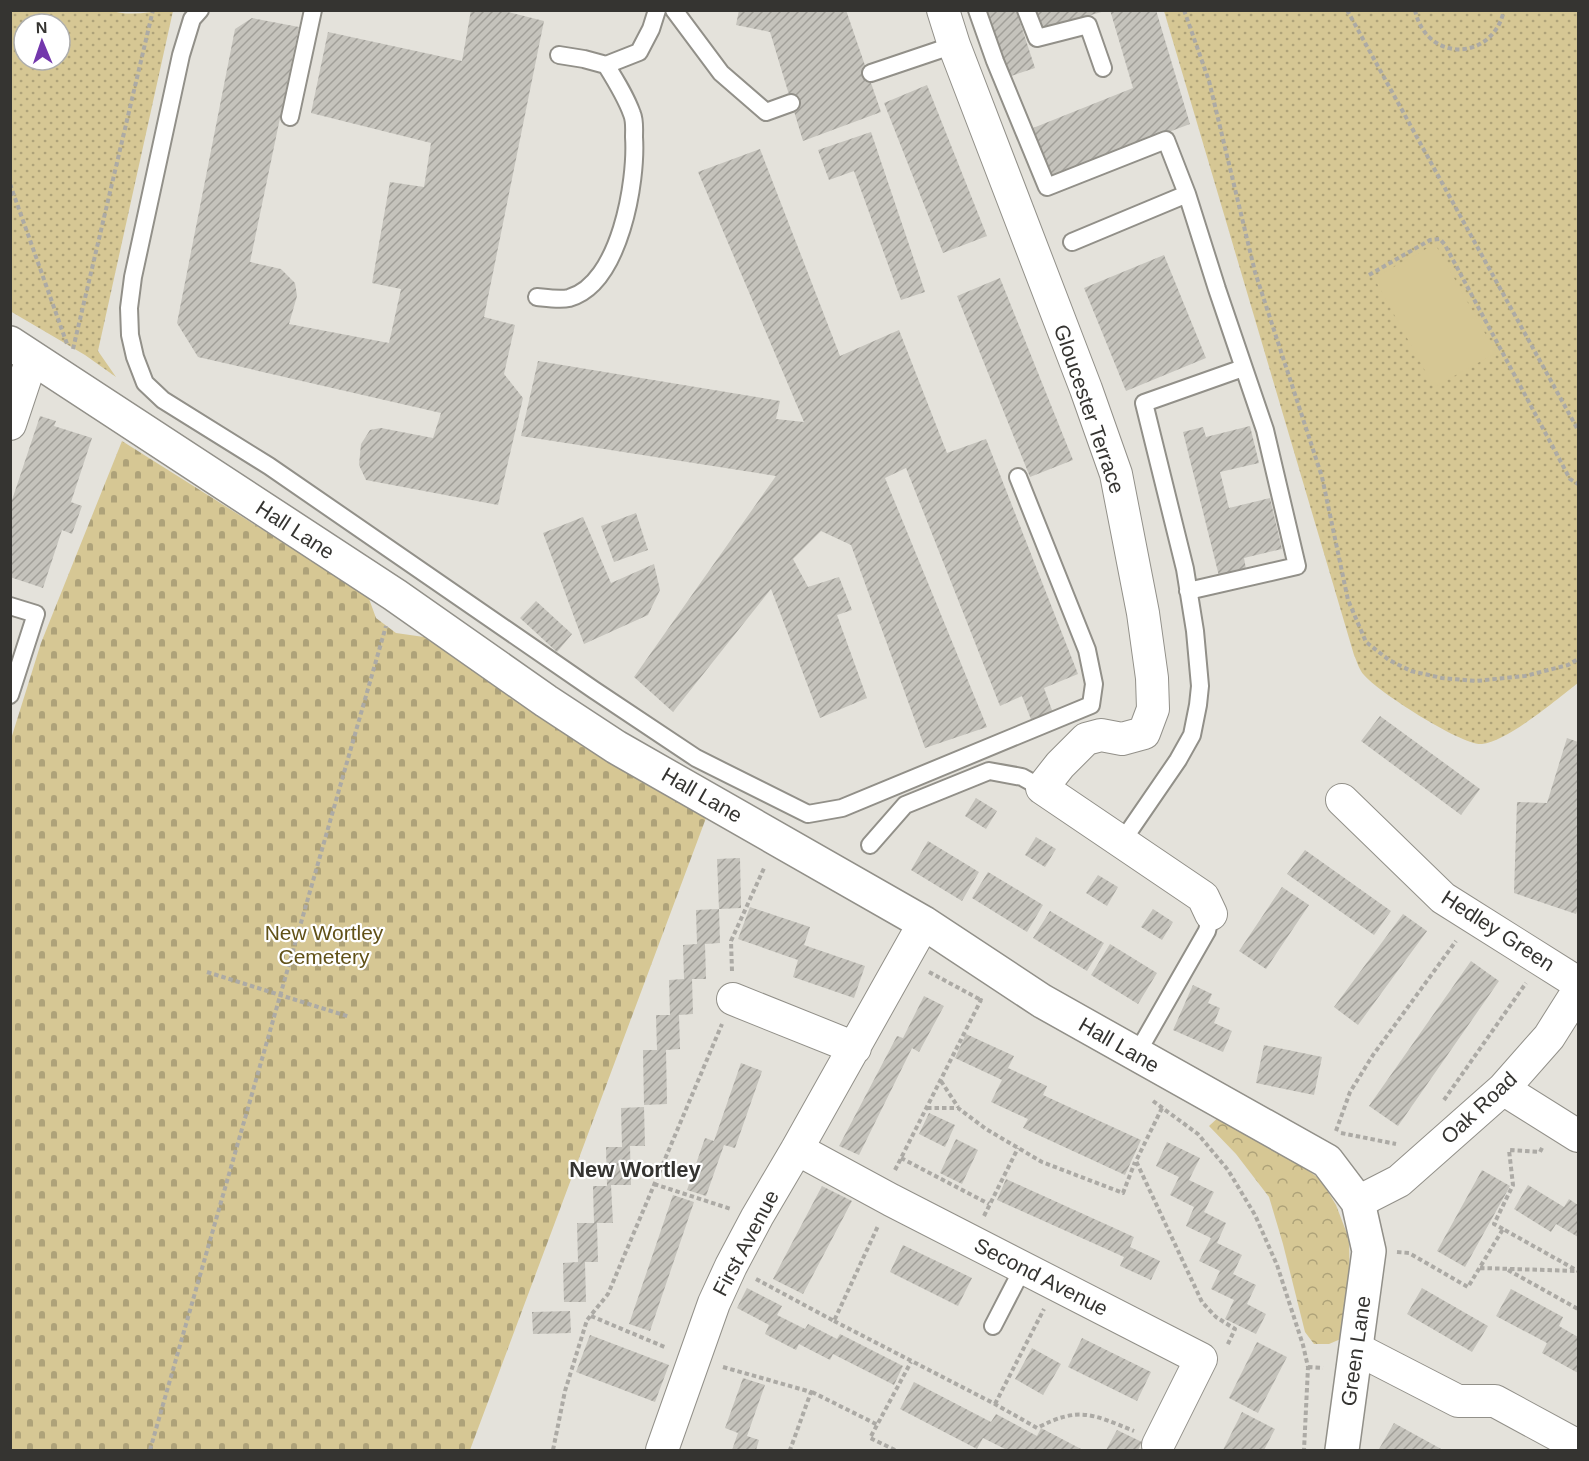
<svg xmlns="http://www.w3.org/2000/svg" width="1589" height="1461" viewBox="0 0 1589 1461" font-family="Helvetica,sans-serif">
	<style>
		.grass { fill: url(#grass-dots); fill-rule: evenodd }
		.forest { fill: url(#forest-crowns) }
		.cemetery { fill: url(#cemetery-stones) }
		.pitch { fill: #d6c794 }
		.building { fill: url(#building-hatch) }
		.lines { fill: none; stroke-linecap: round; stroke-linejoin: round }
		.service-casing { stroke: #929089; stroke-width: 20 }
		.minor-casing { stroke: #929089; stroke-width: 34 }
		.tertiary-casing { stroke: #929089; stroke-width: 36 }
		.path { stroke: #acaaa5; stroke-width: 4; stroke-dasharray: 4.5 3; stroke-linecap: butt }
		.service { stroke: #fff; stroke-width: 16 }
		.minor { stroke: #fff; stroke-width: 32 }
		.tertiary { stroke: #fff; stroke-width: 33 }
		.labels { text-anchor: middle; stroke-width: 4.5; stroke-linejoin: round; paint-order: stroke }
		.street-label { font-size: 21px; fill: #353431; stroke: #fff }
		.park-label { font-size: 21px; fill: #615118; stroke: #fff }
		.neighbourhood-label { font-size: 22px; font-weight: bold; fill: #353431; stroke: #fff }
	</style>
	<defs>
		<pattern id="grass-dots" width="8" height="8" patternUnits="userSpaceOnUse" patternTransform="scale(1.5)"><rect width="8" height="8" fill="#d6c794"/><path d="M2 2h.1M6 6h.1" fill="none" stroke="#aea279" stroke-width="1.8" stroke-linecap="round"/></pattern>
		<pattern id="forest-crowns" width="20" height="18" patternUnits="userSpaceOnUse" patternTransform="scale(1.5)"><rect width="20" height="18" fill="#d6c794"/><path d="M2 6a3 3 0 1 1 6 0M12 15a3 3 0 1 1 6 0" fill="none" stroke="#aea279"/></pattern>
		<pattern id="cemetery-stones" width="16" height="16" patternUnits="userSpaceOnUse" patternTransform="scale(1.5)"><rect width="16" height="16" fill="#d6c794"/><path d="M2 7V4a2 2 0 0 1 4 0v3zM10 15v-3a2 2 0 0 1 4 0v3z" fill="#aea279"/></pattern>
		<pattern id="building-hatch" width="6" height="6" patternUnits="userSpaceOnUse" patternTransform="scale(1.5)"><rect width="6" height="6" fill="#c5c3bc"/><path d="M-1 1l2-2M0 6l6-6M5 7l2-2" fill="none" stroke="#a19f99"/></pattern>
	</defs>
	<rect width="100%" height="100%" fill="#e4e2db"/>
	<path class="grass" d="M109,10C132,18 151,10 173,11L98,351L116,377L85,355L10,311L11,11ZM24,24H60V60H24Z
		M1164,11H1578V683C1557,699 1507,742 1482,744C1462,746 1377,691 1364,675C1359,670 1357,661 1354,655Z"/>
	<path class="forest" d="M1221,1115L1290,1157L1321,1180L1336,1205L1349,1239L1350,1290L1343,1338L1329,1344H1314L1305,1332L1283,1244L1269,1197L1236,1154L1209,1126Z"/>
	<path class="cemetery" d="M122,441L368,596L376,618L396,633L424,637L706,818L470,1450H11V739L41,643Z"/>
	<path class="pitch" d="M1435,244L1496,353L1434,387L1374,278Z"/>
	<path class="building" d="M471,10H500L544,21L484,317L515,325L504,374L523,398L498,505L366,480L359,465L361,444L370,430L381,428L433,438L441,413L198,357L177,323L235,29L252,18L299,27L250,262L281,269L295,283L297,296L289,324L389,343L401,289L372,283L390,182L424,187L431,143L311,113L328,32L462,61Z
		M739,10H846L881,112L803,141L770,32L736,25Z
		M987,10H1016L1035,68L1008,77Z
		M1033,10H1105V11L1038,30Z
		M1110,10H1156L1190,124L1052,176L1033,128L1133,88Z
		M927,85L987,236L943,253L884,103Z
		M871,132L925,292L901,300L854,171L829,180L818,150Z
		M760,149L840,356L899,330L947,453L986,439L1078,674L1044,688L1053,713L1032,722L1022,696L1000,706L906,468L885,478L987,727L925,748L851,545L821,531L793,559L808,587L839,577L852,610L837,615L867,698L820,718L771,589L673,712L634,677L776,476L521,436L538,361L780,401L776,419L804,422L698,172Z
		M1164,255L1206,358L1126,391L1084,288Z
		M1000,278L1073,460L1030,477L957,296Z
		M40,416L56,421L54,426L92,438L71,502L82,506L72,534L62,530L43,588L10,577V506Z
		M1250,426L1259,463L1220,472L1229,508L1270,498L1282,549L1244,558L1246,569L1219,576L1183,432L1203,427L1206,437Z
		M636,513L648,550L614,562L601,526Z
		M583,517L611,583L654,564L660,590L648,615L584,644L543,533Z
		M536,601L572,634L557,652L520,618Z
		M1380,716L1480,789L1461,815L1361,741Z
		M1567,738L1578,742V908L1576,914L1514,893L1517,802L1547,803Z
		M976,798L997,811L986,829L965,816Z
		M1036,837L1056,849L1045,867L1025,855Z
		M928,841L979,872L962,901L911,870Z
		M1305,850L1391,911L1374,935L1287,874Z
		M740,858L741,908L719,909L717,859Z
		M988,872L1043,905L1027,932L972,898Z
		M1098,875L1118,887L1107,906L1086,893Z
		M1282,887L1309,905L1266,969L1239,951Z
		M750,907L810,927L804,945L865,966L854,998L793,977L798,960L738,939Z
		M719,909L720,943L705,944L706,979H692L693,1014L679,1015L680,1049L666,1050L667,1104L644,1105L643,1050H657L656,1015H670L669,980L684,979L683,945L697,944L696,910Z
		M1153,909L1173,922L1162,940L1141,927Z
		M1050,911L1104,943L1087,971L1033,938Z
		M1403,914L1427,931L1358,1025L1334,1007Z
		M1110,944L1157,973L1138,1004L1091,975Z
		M1471,961L1499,981L1398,1126L1369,1106Z
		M1193,985L1212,994L1208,1003L1220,1008L1214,1023L1232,1031L1223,1052L1173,1030Z
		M924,996L944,1006L919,1052L912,1048L859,1155L839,1146L897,1036L903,1038Z
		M966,1034L1014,1056L1008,1068L1047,1086L1043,1095L1141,1140L1125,1175L1023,1128L1028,1119L991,1102L1002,1080L955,1058Z
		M1264,1045L1322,1057L1314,1095L1256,1083Z
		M741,1063L762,1071L735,1148L724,1145L706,1196L687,1190L705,1138L714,1141Z
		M644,1107L645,1146H630L631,1185H611L613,1223H597L598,1262H585L586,1302H564L563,1263L578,1262L577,1223H594L593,1186H607L606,1147H622L621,1108Z
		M929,1113L955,1125L945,1147L919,1134Z
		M956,1139L978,1150L962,1184L940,1173Z
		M1167,1142L1200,1158L1189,1180L1214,1192L1204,1212L1226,1223L1217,1243L1242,1255L1233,1274L1256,1285L1247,1304L1266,1314L1256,1334L1225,1319L1234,1300L1211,1289L1220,1271L1199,1261L1211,1238L1186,1226L1194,1207L1170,1195L1179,1177L1156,1166Z
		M1482,1170L1510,1186L1465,1267L1437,1251Z
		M1006,1179L1134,1237L1130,1247L1160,1261L1151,1280L1120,1266L1124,1257L997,1200Z
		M1528,1185L1564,1207L1569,1199L1578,1205V1237L1556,1224L1551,1232L1514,1209Z
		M822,1186L852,1201L803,1294L773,1279Z
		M673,1195L694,1202L650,1331L629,1324Z
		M903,1245L972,1278L958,1306L890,1272Z
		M747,1288L782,1306L777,1315L805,1329L808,1324L837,1339L840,1334L903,1366L894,1385L833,1354L830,1360L799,1344L796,1350L765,1334L769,1325L737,1308Z
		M1422,1288L1488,1326L1472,1352L1407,1314Z
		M1511,1289L1563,1317L1559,1326L1578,1337V1373L1542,1353L1547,1343L1496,1316Z
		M570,1311L571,1333L533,1334L532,1312Z
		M590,1335L669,1365L655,1402L576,1372Z
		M1082,1338L1151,1372L1137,1401L1068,1367Z
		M1257,1342L1287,1357L1258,1413L1229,1398Z
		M1032,1348L1061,1364L1043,1395L1015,1379Z
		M743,1378L765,1385L747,1436L759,1440L756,1450H732L738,1433L725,1428Z
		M914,1382L991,1422L996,1414L1037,1436L1041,1428L1083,1450H1007L983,1438L977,1449L900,1409Z
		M1242,1412L1275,1429L1264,1450H1223Z
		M1394,1423L1443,1450L1379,1449Z
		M1117,1430L1142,1442L1138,1450H1106Z"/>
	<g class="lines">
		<g class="service-casing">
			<path id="service" d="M200,10L192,19L181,55L133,277L129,308L130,335L135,357L145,383L163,400L269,466L594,690L696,758L808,814L842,808L1091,705L1094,684L1087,650L1018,477
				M674,10L721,73L766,112L791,103
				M977,10L995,61L1047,187L1166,140L1187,194L1217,289L1265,430L1297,566L1188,591
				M1026,10L1037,38L1088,25L1103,68
				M606,65L639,52L651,29L657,10
				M871,73L954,45
				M290,117L313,10
				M1072,242L1187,194
				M537,297C547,298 560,300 569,298C620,284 637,181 634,137C634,129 635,121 632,114C626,97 616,81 606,65L584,59L559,55
				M10,606L36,614L10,695
				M1121,843L1178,760L1192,735L1198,705L1200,686L1195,631L1185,569L1144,403L1243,368
				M870,845L905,805L989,771L1022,777L1042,788
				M1136,1055L1207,931L1211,914
				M993,1326L1023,1268"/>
		</g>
		<g class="minor-casing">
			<path id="minor" d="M943,10L954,45L1086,389L1116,474L1143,613L1152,678L1153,709L1144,733L1122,739L1101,735L1086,739L1060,765L1042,788L1203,897L1211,914
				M10,424L32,358
				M1342,800L1443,898L1578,983
				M733,999L855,1048
				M1503,1089L1578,1136
				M797,1149L891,1200L1201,1359L1158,1445
				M1358,1202L1399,1181L1503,1089L1549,1037L1578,991
				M1357,1349L1458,1401H1495L1578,1446
				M662,1450L714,1303L731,1266L757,1217L797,1149L924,923"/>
		</g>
		<g class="tertiary-casing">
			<path id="tertiary" d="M10,343L395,595L546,701L616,747L924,923L1042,1001L1327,1161L1358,1202L1369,1251L1342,1450"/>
		</g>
		<path class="path" d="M1184,10L1209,81L1255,272L1322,477L1348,600L1366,642L1389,660L1411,671L1442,678L1476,681L1525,676L1568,665L1578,659
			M1347,10L1578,430
			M1415,10C1426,63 1493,62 1504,10
			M10,184L67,344
			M1369,275L1430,240L1440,239L1445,245L1570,479L1578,484
			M73,349L153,10
			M732,971L731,941L765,866
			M207,972L350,1017
			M929,972L981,1000
			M941,1081L958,1107
			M1444,1100L1526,983
			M1153,1101L1198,1134L1228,1170L1255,1215L1277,1265L1303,1345L1308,1367L1304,1450
			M927,1108H958L986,1129L1042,1162L1123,1193L1135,1162
			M1162,1108L1136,1161L1202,1302L1216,1317L1235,1329L1227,1346
			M1336,1131L1350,1092L1373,1055L1456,941
			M1341,1133L1396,1144
			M901,1158L989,1204
			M895,1170L981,1000L983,1001
			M654,1184L731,1209
			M984,1216L1018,1148
			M1503,1229L1494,1224L1513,1185L1509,1150L1540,1152L1543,1146
			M1397,1252L1409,1253L1468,1287L1503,1229L1578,1271
			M1480,1268L1577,1271
			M1508,1270L1578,1309
			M756,1279L834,1321L878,1226
			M591,1316L667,1348
			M834,1321L995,1404L1037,1428C1079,1406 1092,1414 1134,1431
			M723,1367L811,1392L790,1450
			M1308,1367L1323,1368
			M812,1392L878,1425
			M995,1404L1044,1309
			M150,1450L386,626
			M553,1450L565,1391L587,1320L608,1294L722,1024
			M895,1450L870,1438L911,1362"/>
		<use href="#service" class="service"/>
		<use href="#minor" class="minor"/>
		<use href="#tertiary" class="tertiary"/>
	</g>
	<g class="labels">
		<g class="street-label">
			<text transform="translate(1089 409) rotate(71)" y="7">Gloucester Terrace</text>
			<text transform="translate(295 530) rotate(33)" y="7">Hall Lane</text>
			<text transform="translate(702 795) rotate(30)" y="7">Hall Lane</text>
			<text transform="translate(1498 931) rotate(33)" y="7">Hedley Green</text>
			<text transform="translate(1119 1045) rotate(30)" y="7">Hall Lane</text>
			<text transform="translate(1479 1108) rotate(-43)" y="7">Oak Road</text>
			<text transform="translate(746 1243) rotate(-62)" y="7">First Avenue</text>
			<text transform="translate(1041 1277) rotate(27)" y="7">Second Avenue</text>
			<text transform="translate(1356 1351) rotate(-82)" y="7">Green Lane</text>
		</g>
		<g class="park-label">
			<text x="324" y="940">New Wortley<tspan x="324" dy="24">Cemetery</tspan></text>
		</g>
		<g class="neighbourhood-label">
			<text x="635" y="1177">New Wortley</text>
		</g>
	</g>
	<rect width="1589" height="1461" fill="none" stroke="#353431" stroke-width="24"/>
	<g transform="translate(42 42) rotate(358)"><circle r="28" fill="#ffffff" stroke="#aeaead" stroke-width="1.5"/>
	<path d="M0-4.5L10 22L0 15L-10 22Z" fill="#7337ac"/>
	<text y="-9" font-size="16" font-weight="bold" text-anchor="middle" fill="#353431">N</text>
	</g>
</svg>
